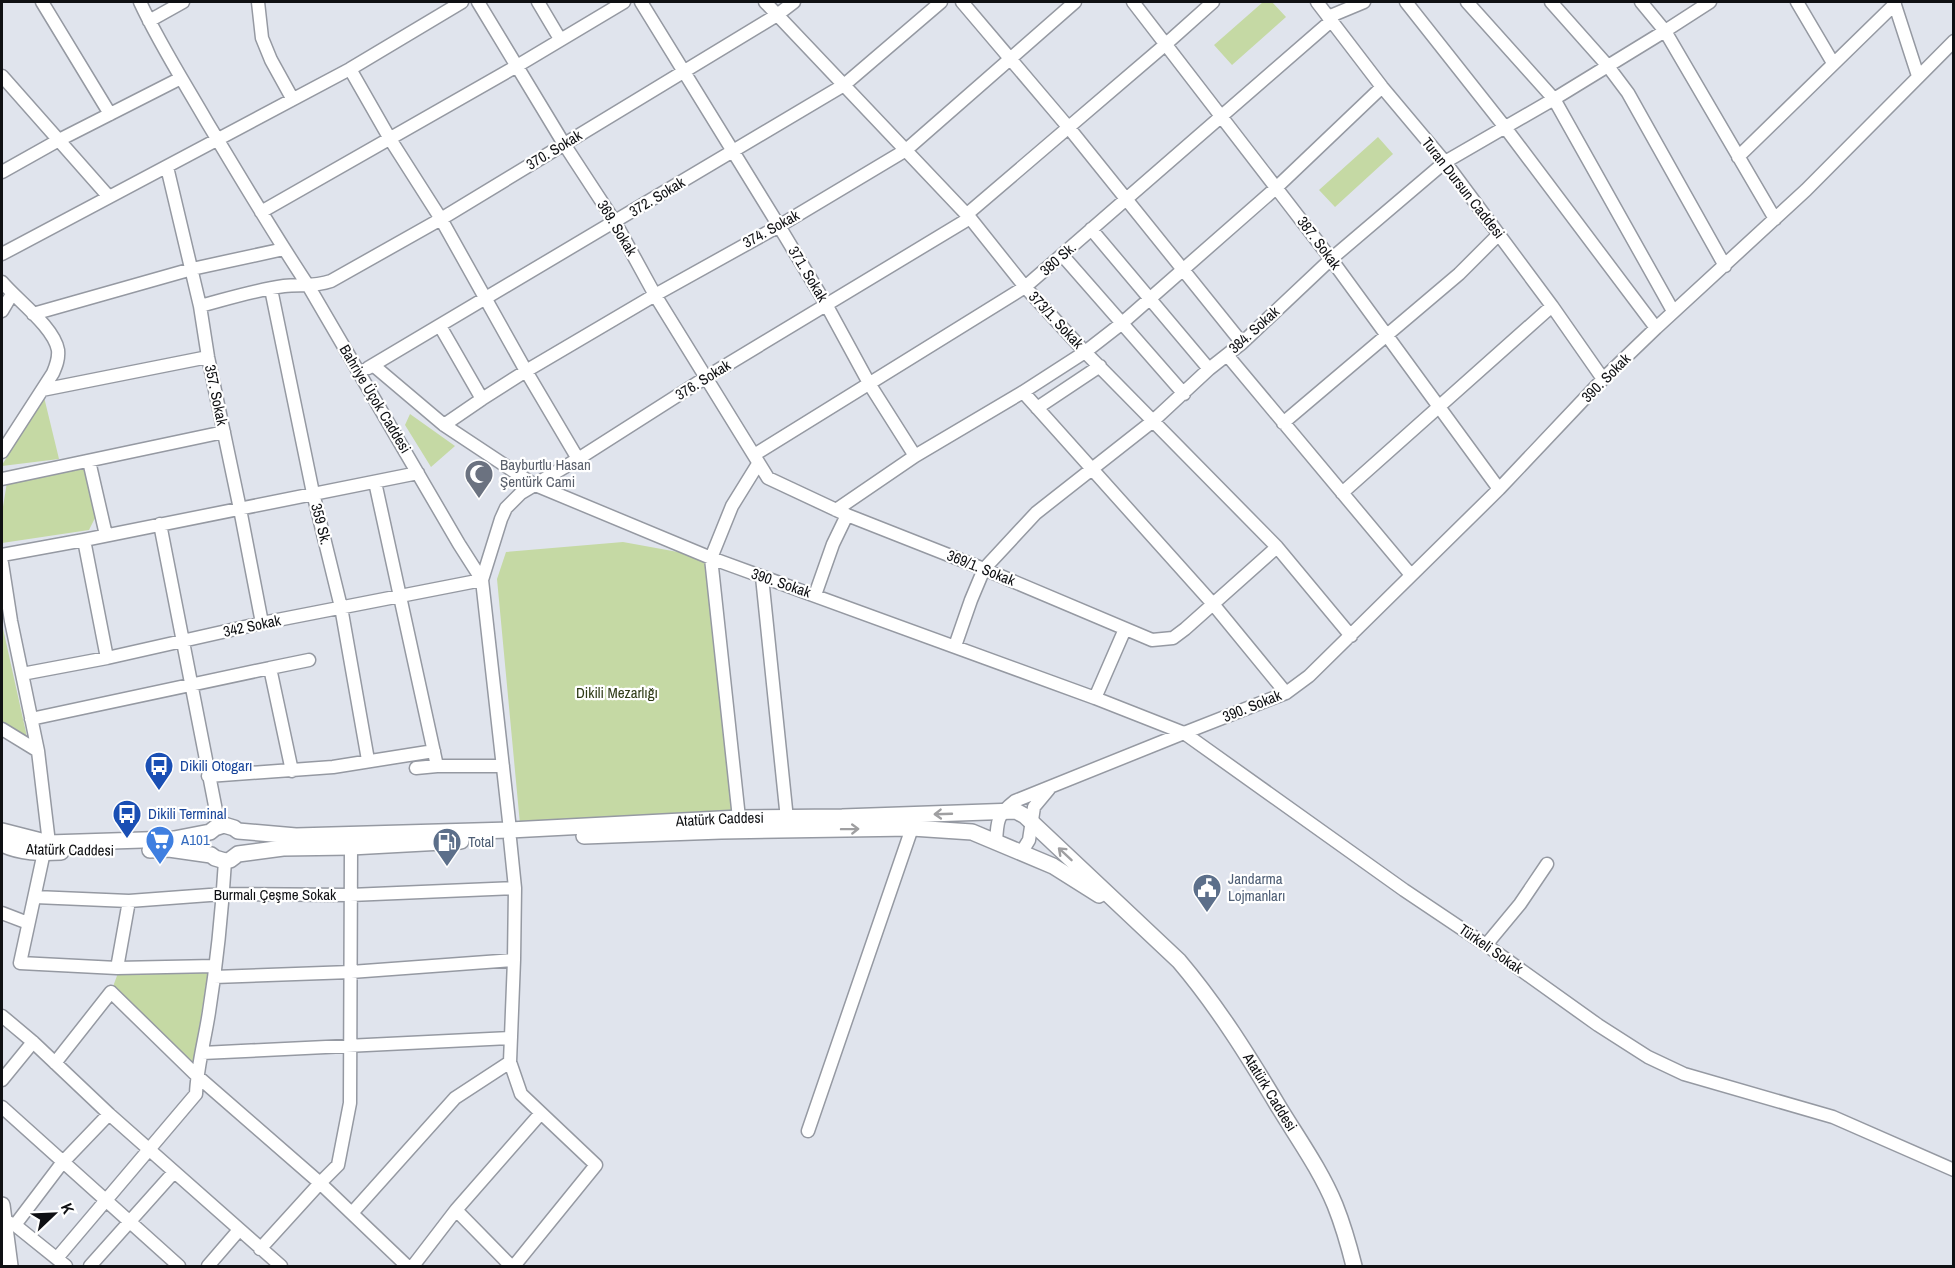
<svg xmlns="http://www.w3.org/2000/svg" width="1955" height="1268" viewBox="0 0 1955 1268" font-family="'Archivo Narrow',sans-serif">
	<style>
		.green { fill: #c5d9a4 }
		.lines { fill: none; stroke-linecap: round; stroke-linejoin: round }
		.minor-casing { stroke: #9599a2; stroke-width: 15 }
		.major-casing { stroke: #9599a2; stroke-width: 18 }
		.minor { stroke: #fff; stroke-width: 12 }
		.major { stroke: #fff; stroke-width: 15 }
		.oneway { stroke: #9f9fa1 }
		.labels { text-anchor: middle; stroke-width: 4.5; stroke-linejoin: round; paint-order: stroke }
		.street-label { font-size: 15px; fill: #0f1013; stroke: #fff }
		.worship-label { font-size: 15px; fill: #5b616d; stroke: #fff; text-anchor: start }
		.park-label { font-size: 15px; fill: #2f3b17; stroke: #fff }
		.transit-label { font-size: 15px; fill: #164399; stroke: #fff; text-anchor: start }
		.shop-label { font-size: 15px; fill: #366cbe; stroke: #fff; text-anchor: start }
		.service-label { font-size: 15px; fill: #4e5e75; stroke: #fff; text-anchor: start }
	</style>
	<rect width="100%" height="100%" fill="#e0e4ed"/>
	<path class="green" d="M1263,2H1272L1286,17L1232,65L1214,45Z
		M1378,137L1393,154L1335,207L1319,190Z
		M44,397L59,459L2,466V465Z
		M410,414L455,446L431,467L405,425Z
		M86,464L97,514L89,530L2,543V513L7,482Z
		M623,542L711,558L738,813L520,824L497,579L506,552Z
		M2,624L27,737L2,722Z
		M208,971L193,1068L111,992L118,973Z"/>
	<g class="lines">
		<g class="minor-casing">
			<path id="minor" d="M42,2L110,114
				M140,2C159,43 184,82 207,122C240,177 273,233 309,287L459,544L482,580L510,830
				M258,2L262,38L271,60L292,98
				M478,2L564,144L615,222L655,295L768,478L847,515L984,569L1152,640L1173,638L1185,629L1277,547
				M538,2L560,39
				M641,2L779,226L827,306L870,385L915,456
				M765,2L970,218L1025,287L1085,352L1277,547L1351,636
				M962,2L1069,128L1242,343
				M1133,2L1331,259L1499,489
				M1317,2L1382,87L1445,162L1552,306L1603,379
				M1406,2L1504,126L1656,328
				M1467,2L1554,99L1673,311
				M1551,2L1607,65L1628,93L1725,266
				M1641,2L1665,31L1775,219
				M1797,2L1833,63
				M1894,2L1918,76
				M1328,17L1364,2
				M149,21L183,2
				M350,69L390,139L441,219L526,371L578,459
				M2,76L109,197
				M1738,157L1895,4
				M167,167L200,306L208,357L240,509L262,623
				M2,172L59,140L181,78
				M261,212L517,66L624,2
				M966,215L1166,44L1213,2
				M1091,229L1209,369
				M2,254L350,69L462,2
				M1063,256L1184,394
				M2,282C17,300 54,327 58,350C59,359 56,366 53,373L2,452
				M271,289L313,493L341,607L368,760
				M200,306C227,299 255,290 284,286C300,284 314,287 331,281L441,219L777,15L794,2
				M2,311L12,294
				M33,314L192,269L284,249
				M440,326L482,399
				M1227,355L1411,575
				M373,365L444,425L533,484L711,558L1095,698L1184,733L1286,693L1309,676L1499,489L1603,379L1656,328L1806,190L1954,41
				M368,368L844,85L941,2
				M42,390L208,357
				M1023,392L1213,604L1286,693
				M1037,408L1100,366
				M1283,423L1459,274L1499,234
				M444,425L482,399L526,371L655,295L779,226L906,150L1075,2
				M754,455L1025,287L1331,21
				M89,461L106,535
				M2,479L224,432
				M375,482L437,766H503
				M1342,493L1552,306
				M836,510L915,456L1023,392L1085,352L1121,324L1277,187L1382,87
				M160,524L219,826
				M84,540L107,658
				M2,555L84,540L418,473
				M2,563L11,621L38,751L49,843
				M762,577L787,819
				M815,595L833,544L847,515
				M955,646L971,600L984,569L1036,513L1153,421L1209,369L1242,343L1331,259L1445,162L1554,99L1665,31L1710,2
				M270,668L309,660
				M22,674L107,658L262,623L482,580L501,519L506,508L521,493L578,459L705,378L970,218
				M1095,698L1125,629
				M31,719L270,668L292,771
				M2,729L38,751
				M416,768L437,766
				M208,776L333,767L434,751
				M739,818L711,558L732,506L758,464
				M510,839L515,888L514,960L510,1062L521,1094L596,1165L514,1266
				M996,843C997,821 997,815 1015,801L1184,733L1404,890L1486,945L1598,1025L1648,1057L1684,1074L1833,1117L1954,1170
				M44,852L20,963L117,968L215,966
				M1021,853L1029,840L1034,807L1049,789
				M35,897L129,901L223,894L350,895L515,888
				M2,913L28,923
				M1486,945L1520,904L1547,864
				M117,968L129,901
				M214,977L351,972L514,960
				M2,1016L33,1042L109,1114L281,1266
				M202,1053L511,1038
				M55,1063L111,992L196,1075L320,1183L407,1266
				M2,1080L33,1042
				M2,1107L179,1266
				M808,1131L912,828
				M456,1210L511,1266
				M352,1213L455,1098L510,1062
				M8,1222L15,1225L66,1266
				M15,1225L62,1163L109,1114
				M260,1249L320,1183L338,1165L350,1103L351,847
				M57,1258L196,1094C197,1067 205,1039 209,1012C217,962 222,911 225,861
				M90,1266L174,1172
				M208,1266L239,1230
				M413,1266L456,1210L541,1113"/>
		</g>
		<g class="major-casing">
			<g id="major">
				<path id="s1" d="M2,831L49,843L174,839L210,832L215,828L224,825L234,828L238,831L296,836L510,830L739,818L842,817L1016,811L1025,816L1179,961C1218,1007 1249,1057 1280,1109C1299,1140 1321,1171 1335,1205C1343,1225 1349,1246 1354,1266"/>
				<path d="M584,836L721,831L912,828L972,832L1053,866L1099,895"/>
				<path d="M2,844C20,853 41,853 61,852"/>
				<path d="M150,850L169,849L211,855L215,858L225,861L230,860L238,854L283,848L351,847L461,841"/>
				<path d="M2,1205L10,1266"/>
			</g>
		</g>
		<use href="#minor" class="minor"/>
		<use href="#major" class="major"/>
	</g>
	<defs><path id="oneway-shaft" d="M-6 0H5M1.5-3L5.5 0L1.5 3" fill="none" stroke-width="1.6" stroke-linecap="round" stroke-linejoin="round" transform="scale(1.5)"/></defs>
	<g class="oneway">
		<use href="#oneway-shaft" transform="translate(943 814) rotate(178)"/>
		<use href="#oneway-shaft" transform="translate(850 829) rotate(-1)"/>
		<use href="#oneway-shaft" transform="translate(1065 854) rotate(-137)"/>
	</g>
	<defs>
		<g id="mosque-pin" transform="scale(1.5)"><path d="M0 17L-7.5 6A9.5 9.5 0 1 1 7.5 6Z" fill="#6b7280" stroke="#fff"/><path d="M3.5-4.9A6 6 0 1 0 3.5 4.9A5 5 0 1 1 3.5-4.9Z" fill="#fff"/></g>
		<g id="bus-pin" transform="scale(1.5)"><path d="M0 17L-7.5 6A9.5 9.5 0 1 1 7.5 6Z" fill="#1a4fb4" stroke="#fff"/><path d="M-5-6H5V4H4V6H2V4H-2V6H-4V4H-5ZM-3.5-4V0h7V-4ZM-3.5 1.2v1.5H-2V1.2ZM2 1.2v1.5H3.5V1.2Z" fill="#fff"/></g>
		<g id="supermarket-pin" transform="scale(1.5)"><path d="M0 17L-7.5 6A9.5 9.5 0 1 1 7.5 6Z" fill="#3f7fe0" stroke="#fff"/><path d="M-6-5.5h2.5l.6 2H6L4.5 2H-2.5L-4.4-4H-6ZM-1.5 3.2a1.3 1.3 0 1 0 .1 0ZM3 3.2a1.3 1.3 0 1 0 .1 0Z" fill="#fff"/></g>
		<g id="fuel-pin" transform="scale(1.5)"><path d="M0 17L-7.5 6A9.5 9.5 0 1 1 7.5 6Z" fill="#5c6f8a" stroke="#fff"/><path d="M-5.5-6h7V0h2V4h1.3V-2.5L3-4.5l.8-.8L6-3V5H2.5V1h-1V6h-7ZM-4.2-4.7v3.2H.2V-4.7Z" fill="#fff"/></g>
		<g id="civic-pin" transform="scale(1.5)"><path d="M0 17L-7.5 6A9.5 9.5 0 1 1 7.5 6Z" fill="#5c6f8a" stroke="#fff"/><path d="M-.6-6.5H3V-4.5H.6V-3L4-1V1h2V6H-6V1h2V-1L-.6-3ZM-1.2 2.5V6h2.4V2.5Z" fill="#fff"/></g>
	</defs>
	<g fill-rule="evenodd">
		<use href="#mosque-pin" x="479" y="474"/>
		<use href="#bus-pin" x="159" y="766"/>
		<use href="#bus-pin" x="127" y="814"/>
		<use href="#supermarket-pin" x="160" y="840"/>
		<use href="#fuel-pin" x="447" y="842"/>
		<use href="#civic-pin" x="1207" y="888"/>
	</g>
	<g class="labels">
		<g class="street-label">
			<text transform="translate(554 150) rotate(-31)" y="5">370. Sokak</text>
			<text transform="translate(1463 188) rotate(52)" y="5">Turan Dursun Caddesi</text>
			<text transform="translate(657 197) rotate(-31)" y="5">372. Sokak</text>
			<text transform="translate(617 228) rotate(59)" y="5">369. Sokak</text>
			<text transform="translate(771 229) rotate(-29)" y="5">374. Sokak</text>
			<text transform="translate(1319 243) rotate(53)" y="5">387. Sokak</text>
			<text transform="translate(1058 259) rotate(-41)" y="5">380 Sk.</text>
			<text transform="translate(808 274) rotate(59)" y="5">371. Sokak</text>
			<text transform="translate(1056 320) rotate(47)" y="5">373/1. Sokak</text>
			<text transform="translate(1254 330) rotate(-42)" y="5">384. Sokak</text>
			<text transform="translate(1606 378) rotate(-45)" y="5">390. Sokak</text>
			<text transform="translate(703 380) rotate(-32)" y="5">376. Sokak</text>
			<text transform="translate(216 395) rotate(78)" y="5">357. Sokak</text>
			<text transform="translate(375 399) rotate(59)" y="5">Bahriye Üçok Caddesi</text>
			<text transform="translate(321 524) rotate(76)" y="5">359 Sk.</text>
			<text transform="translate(981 568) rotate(22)" y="5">369/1. Sokak</text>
			<text transform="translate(781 583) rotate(19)" y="5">390. Sokak</text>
			<text transform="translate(252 626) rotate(-12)" y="5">342 Sokak</text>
			<text transform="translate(1252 706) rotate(-22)" y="5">390. Sokak</text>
			<text dy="5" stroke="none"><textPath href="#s1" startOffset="724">Atatürk Caddesi</textPath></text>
			<text transform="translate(70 850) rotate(1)" y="5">Atatürk Caddesi</text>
			<text x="275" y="900">Burmalı Çeşme Sokak</text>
			<text transform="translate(1491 949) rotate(35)" y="5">Türkeli Sokak</text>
			<text dy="5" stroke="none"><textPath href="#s1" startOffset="1402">Atatürk Caddesi</textPath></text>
		</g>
		<g class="worship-label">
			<text x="500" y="470">Bayburtlu Hasan<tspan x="500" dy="17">Şentürk Cami</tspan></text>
		</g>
		<g class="park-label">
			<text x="617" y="698">Dikili Mezarlığı</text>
		</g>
		<g class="transit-label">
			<text x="180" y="771">Dikili Otogarı</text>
			<text x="148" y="819">Dikili Terminal</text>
		</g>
		<g class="shop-label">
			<text x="181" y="845">A101</text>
		</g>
		<g class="service-label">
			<text x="468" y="847">Total</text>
			<text x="1228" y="884">Jandarma<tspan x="1228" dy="17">Lojmanları</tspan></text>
		</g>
	</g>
	<rect width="1955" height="1268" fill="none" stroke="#0f1013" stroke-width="6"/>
	<g transform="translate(54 1214) rotate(67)" stroke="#ffffff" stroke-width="4.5" paint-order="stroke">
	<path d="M0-4.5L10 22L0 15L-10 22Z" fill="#0f1013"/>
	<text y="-9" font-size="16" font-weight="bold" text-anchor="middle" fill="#0f1013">K</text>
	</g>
</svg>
